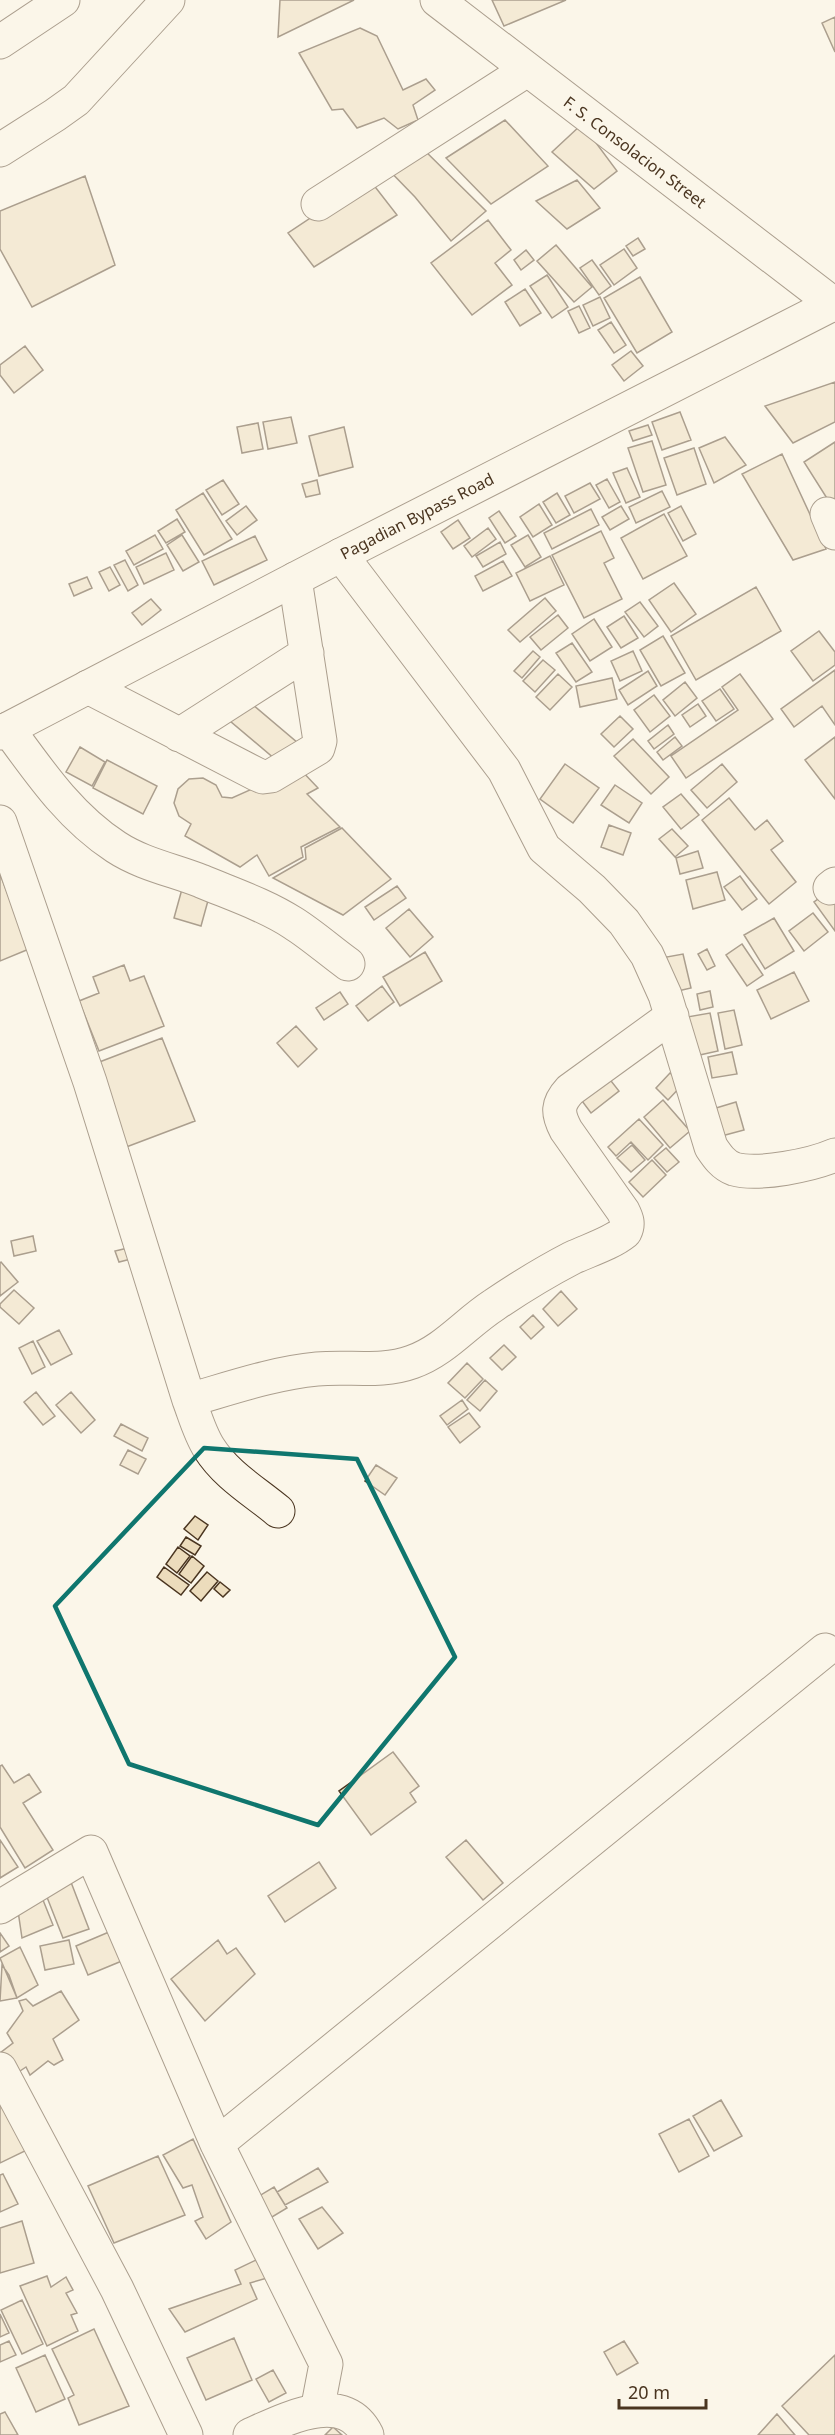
<svg xmlns="http://www.w3.org/2000/svg" width="835" height="2435" viewBox="0 0 835 2435" font-family="'Noto Sans',sans-serif">
	<style>
		.building { fill: #ecdcbc; stroke: #4a3520; stroke-width: 1.5 }
		.lines { fill: none; stroke-linecap: round; stroke-linejoin: round }
		.minor-casing { stroke: #4a3520; stroke-width: 35 }
		.highway-casing { stroke: #4a3520; stroke-width: 35 }
		.minor { stroke: #fbf6e9; stroke-width: 33 }
		.highway { stroke: #fbf6e9; stroke-width: 33 }
		.marked { fill: none; stroke: #0f766e; stroke-width: 4.5; stroke-linejoin: round }
		.labels { text-anchor: middle; stroke-width: 4.5; stroke-linejoin: round; paint-order: stroke }
		.street-label { font-size: 16px; fill: #4a3520; stroke: #fbf6e9 }
	</style>
	<rect width="100%" height="100%" fill="#fbf6e9"/>
	<path class="building" d="M280,0H354L278,37Z
		M492,0H566L504,26Z
		M835,17V52L822,23Z
		M360,28L377,36L403,90L426,79L435,90L413,105L418,120L398,129L384,118L357,128L343,109L332,110L299,53Z
		M505,120L548,166L491,204L446,158Z
		M582,124L617,171L594,189L552,152Z
		M416,142L486,211L451,241L415,197L384,165Z
		M85,176L115,265L32,307L0,249V211Z
		M369,179L397,215L314,267L288,233Z
		M577,180L600,208L567,229L536,201Z
		M488,220L511,250L495,263L512,285L472,315L431,263Z
		M638,238L645,249L633,256L626,246Z
		M556,245L592,287L574,302L537,261Z
		M624,249L637,268L614,285L600,265Z
		M526,250L534,260L521,270L514,260Z
		M592,260L611,286L599,295L580,268Z
		M547,275L568,307L552,318L530,286Z
		M640,277L672,332L637,353L604,298Z
		M525,289L541,313L520,326L505,302Z
		M600,297L610,318L593,326L583,305Z
		M579,306L590,328L579,333L568,311Z
		M611,322L626,345L614,353L598,330Z
		M25,346L43,370L14,393L0,375V365Z
		M631,351L643,366L624,381L612,365Z
		M835,382V422L793,443L765,406Z
		M680,412L691,440L662,450L652,422Z
		M291,417L297,443L268,449L263,422Z
		M258,423L263,449L242,453L237,427Z
		M648,425L652,435L633,441L629,431Z
		M344,427L353,467L319,476L309,436Z
		M725,437L746,465L714,483L699,448Z
		M652,441L666,485L643,492L628,448Z
		M835,442V511L804,462Z
		M694,448L706,484L677,495L664,458Z
		M782,454L826,549L793,560L742,474Z
		M627,468L640,497L626,503L613,473Z
		M607,479L620,502L609,508L596,485Z
		M223,480L239,504L222,515L206,490Z
		M317,480L320,494L306,497L302,484Z
		M590,483L600,499L574,513L565,496Z
		M662,491L670,507L636,523L629,507Z
		M203,493L232,539L204,555L176,510Z
		M557,493L570,515L556,523L543,502Z
		M539,504L552,525L533,537L520,517Z
		M246,506L257,520L237,535L226,521Z
		M621,506L629,519L610,530L602,517Z
		M681,506L696,534L683,541L668,513Z
		M591,509L599,525L552,549L544,533Z
		M499,511L516,536L505,543L489,518Z
		M664,514L687,556L643,579L621,538Z
		M177,519L185,532L166,543L158,531Z
		M458,520L470,538L453,549L441,532Z
		M488,528L496,539L472,557L464,546Z
		M601,531L614,558L604,563L622,599L584,618L552,555Z
		M155,535L163,549L134,565L126,551Z
		M182,535L199,562L183,571L167,545Z
		M528,535L541,557L525,567L511,545Z
		M255,536L267,560L214,585L202,561Z
		M500,542L506,554L483,567L476,556Z
		M166,553L174,570L144,584L136,567Z
		M550,556L564,585L530,601L516,573Z
		M125,560L138,585L128,591L114,565Z
		M503,561L512,576L483,591L475,576Z
		M110,567L120,585L109,591L99,572Z
		M87,577L92,588L74,596L69,584Z
		M674,583L696,614L671,632L649,600Z
		M756,587L781,631L696,680L671,636Z
		M545,598L556,611L520,642L508,630Z
		M151,599L161,610L142,625L132,613Z
		M640,602L658,626L644,637L625,612Z
		M558,615L568,628L541,650L530,637Z
		M624,616L638,638L621,648L607,627Z
		M594,619L612,647L590,661L572,634Z
		M819,631L835,652V665L813,681L791,651Z
		M663,636L685,673L661,686L640,650Z
		M572,643L592,672L576,682L556,653Z
		M533,651L540,657L522,678L514,671Z
		M633,651L642,671L620,681L611,661Z
		M543,660L555,670L535,692L523,681Z
		M835,670V725L822,706L794,727L781,709Z
		M648,671L657,686L628,705L619,690Z
		M558,674L572,687L550,710L536,697Z
		M740,674L773,719L686,778L671,756L738,710L722,687Z
		M612,678L617,699L580,707L576,686Z
		M685,682L697,698L675,716L663,700Z
		M720,689L734,709L716,721L702,701Z
		M654,695L670,716L650,732L634,710Z
		M698,704L706,716L690,727L682,715Z
		M253,705L305,749L282,765L230,721Z
		M620,716L633,729L614,747L601,734Z
		M668,725L674,734L654,749L648,741Z
		M675,737L682,746L663,760L657,752Z
		M835,737V799L805,760Z
		M633,739L669,777L651,794L614,756Z
		M80,747L105,762L92,786L66,772Z
		M107,760L157,786L143,814L93,788Z
		M565,764L599,788L573,823L540,799Z
		M722,764L737,782L707,808L691,790Z
		M299,768L318,788L307,794L340,827L301,847L303,857L269,876L257,855L240,867L185,836L191,824L179,816L174,803L178,789L189,779L203,778L216,785L222,797L232,798Z
		M615,785L642,803L629,823L601,805Z
		M681,794L699,815L681,829L663,807Z
		M729,798L755,830L767,820L783,841L771,850L796,882L769,904L702,820Z
		M609,825L631,833L623,855L601,847Z
		M342,828L391,879L343,915L273,878L306,859L305,848Z
		M672,829L688,846L675,857L659,839Z
		M698,851L703,868L680,874L676,858Z
		M717,872L725,900L693,909L686,880Z
		M0,874L29,949L0,961Z
		M740,876L757,899L742,910L724,887Z
		M397,886L406,898L374,920L365,907Z
		M835,887V931L814,902Z
		M182,889L209,897L201,926L174,918Z
		M409,909L433,937L410,957L386,928Z
		M813,913L828,932L804,951L789,931Z
		M774,918L794,951L765,969L744,935Z
		M742,944L763,975L747,986L726,955Z
		M707,949L715,966L707,970L698,954Z
		M425,952L442,981L400,1006L383,977Z
		M683,954L691,988L669,993L661,958Z
		M124,965L130,981L144,976L164,1026L99,1051L79,1001L99,993L93,977Z
		M794,972L809,1001L771,1019L757,990Z
		M382,986L394,1002L368,1021L356,1006Z
		M710,991L713,1007L700,1010L697,994Z
		M340,992L348,1004L324,1020L316,1008Z
		M734,1010L742,1045L725,1049L718,1013Z
		M710,1013L718,1051L695,1056L687,1017Z
		M296,1026L317,1049L298,1067L277,1043Z
		M162,1038L195,1121L121,1149L89,1066Z
		M732,1052L737,1074L712,1078L708,1057Z
		M604,1072L619,1091L591,1113L576,1093Z
		M670,1073L683,1084L668,1100L656,1088Z
		M663,1100L690,1131L670,1148L644,1117Z
		M736,1102L744,1130L714,1138L706,1111Z
		M639,1119L663,1145L648,1160L631,1142L616,1156L608,1147Z
		M632,1145L645,1160L631,1172L617,1158Z
		M666,1148L679,1162L667,1172L654,1158Z
		M652,1160L666,1175L643,1197L629,1182Z
		M33,1236L36,1251L14,1256L11,1241Z
		M128,1248L131,1259L119,1262L115,1251Z
		M1,1262L18,1282L0,1296V1263Z
		M14,1290L34,1308L19,1324L0,1307V1304Z
		M561,1291L577,1309L558,1326L543,1309Z
		M533,1315L544,1327L531,1339L520,1327Z
		M59,1330L72,1354L51,1365L37,1341Z
		M33,1341L45,1367L32,1374L19,1348Z
		M504,1345L516,1357L502,1370L490,1358Z
		M467,1363L483,1379L465,1398L448,1383Z
		M485,1380L497,1391L480,1411L467,1400Z
		M36,1392L55,1416L43,1425L24,1402Z
		M71,1392L95,1420L81,1433L56,1405Z
		M462,1400L468,1409L447,1425L440,1416Z
		M469,1413L480,1427L460,1443L448,1427Z
		M121,1424L148,1438L142,1451L114,1436Z
		M128,1450L146,1459L138,1474L120,1465Z
		M376,1465L397,1478L385,1495L365,1481Z
		M195,1516L208,1525L198,1540L184,1529Z
		M186,1537L201,1546L195,1555L180,1546Z
		M178,1547L190,1556L177,1573L166,1564Z
		M192,1556L204,1566L191,1583L179,1574Z
		M164,1567L189,1585L181,1595L157,1577Z
		M207,1572L218,1581L201,1601L190,1591Z
		M220,1582L230,1590L223,1597L214,1589Z
		M393,1752L419,1786L410,1793L416,1802L371,1835L339,1791Z
		M2,1765L14,1783L29,1774L41,1792L23,1803L53,1850L25,1868L0,1827V1766Z
		M0,1840L18,1867L0,1878Z
		M466,1840L503,1883L483,1900L446,1857Z
		M319,1862L336,1888L285,1922L268,1896Z
		M69,1877L89,1929L63,1938L43,1887Z
		M41,1895L53,1925L22,1938L17,1904Z
		M116,1929L129,1958L88,1975L76,1946Z
		M0,1933L9,1946L0,1952Z
		M69,1940L74,1964L45,1970L40,1946Z
		M218,1940L227,1954L236,1948L255,1974L205,2021L171,1979Z
		M20,1947L38,1985L17,1998L0,1958Z
		M2,1965L9,1975L17,1998L0,2001Z
		M61,1991L79,2020L53,2039L63,2060L54,2065L48,2061L30,2075L26,2067L14,2075L0,2053L13,2043L7,2033L23,2011L19,2001L26,1999L33,2006Z
		M0,2099L27,2150L0,2163Z
		M721,2100L742,2136L714,2151L693,2116Z
		M689,2119L709,2156L679,2172L659,2134Z
		M193,2139L231,2222L206,2239L195,2221L203,2217L192,2185L183,2188L163,2155Z
		M158,2156L185,2215L114,2243L88,2186Z
		M318,2168L328,2182L285,2205L277,2192Z
		M3,2174L18,2204L0,2212V2175Z
		M274,2187L287,2208L262,2223L249,2202Z
		M322,2207L343,2233L318,2249L299,2219Z
		M22,2221L34,2263L0,2273V2228Z
		M256,2260L267,2278L250,2283L257,2299L185,2332L169,2309L241,2284L235,2270Z
		M47,2276L51,2287L66,2277L73,2290L66,2293L77,2313L71,2315L78,2331L47,2346L20,2286Z
		M22,2300L43,2344L22,2354L1,2310Z
		M0,2314L9,2333L0,2337Z
		M94,2329L129,2406L79,2425L68,2398L74,2395L52,2349Z
		M234,2338L252,2380L206,2400L187,2358Z
		M9,2341L16,2355L0,2362V2345Z
		M624,2341L638,2363L617,2375L604,2352Z
		M45,2355L65,2399L36,2412L16,2368Z
		M835,2355V2435H809L782,2406Z
		M273,2370L286,2393L269,2402L256,2379Z
		M5,2412L18,2435H0V2414Z
		M777,2414L795,2435H758Z
		M333,2427L342,2435H325Z"/>
	<g class="lines">
		<g class="minor-casing">
			<path id="minor" d="M437,0L835,305
				M0,42L63,0
				M0,150L55,115L76,100L168,0
				M318,204L527,70
				M827,514L835,533
				M341,555L504,770L544,848L592,889L624,922L647,955L665,995L711,1147C717,1156 723,1165 734,1169C759,1176 812,1165 835,1155
				M88,687L256,774L263,777L271,776L318,748L320,741L295,579
				M8,729C40,773 70,817 116,847C142,864 173,870 201,881C232,894 265,905 293,923C312,935 330,951 348,964
				M179,735L307,653
				M0,822L90,1082L189,1400C195,1416 200,1434 209,1448C226,1475 254,1491 278,1511
				M830,888L835,884
				M189,1400C231,1388 274,1373 317,1369C349,1366 382,1373 412,1362C444,1351 466,1323 494,1305C519,1288 545,1272 572,1258C589,1250 610,1244 625,1232C629,1224 627,1219 623,1211L566,1130C557,1113 557,1104 570,1090L672,1016
				M0,1907L91,1852L217,2144L326,2364L317,2411
				M0,2069L117,2289L186,2435
				M217,2144L825,1650
				M250,2435C284,2420 344,2388 367,2435"/>
		</g>
		<g class="highway-casing">
			<path id="highway" d="M0,733L341,555L835,303"/>
		</g>
		<use href="#minor" class="minor"/>
		<use href="#highway" class="highway"/>
	</g>
	<path d="M0 0H835V2435H0ZM204,1448L357,1459L455,1657L318,1825L129,1764L55,1606Z" fill="#fbf6e9" fill-opacity=".55" fill-rule="evenodd"/>
	<path class="marked" d="M204,1448L357,1459L455,1657L318,1825L129,1764L55,1606Z"/>
	<g class="labels">
		<g class="street-label">
			<text transform="translate(635 152) rotate(37)" y="6">F. S. Consolacion Street</text>
			<text transform="translate(417 516) rotate(-27)" y="6">Pagadian Bypass Road</text>
		</g>
	</g>
	<path d="M619 2399v9h87v-9" fill="none" stroke="#4a3520" stroke-width="3"/>
	<text x="628" y="2399" font-size="18" fill="#4a3520" stroke="#fbf6e9" stroke-width="4.5" paint-order="stroke">20 m</text>
</svg>
